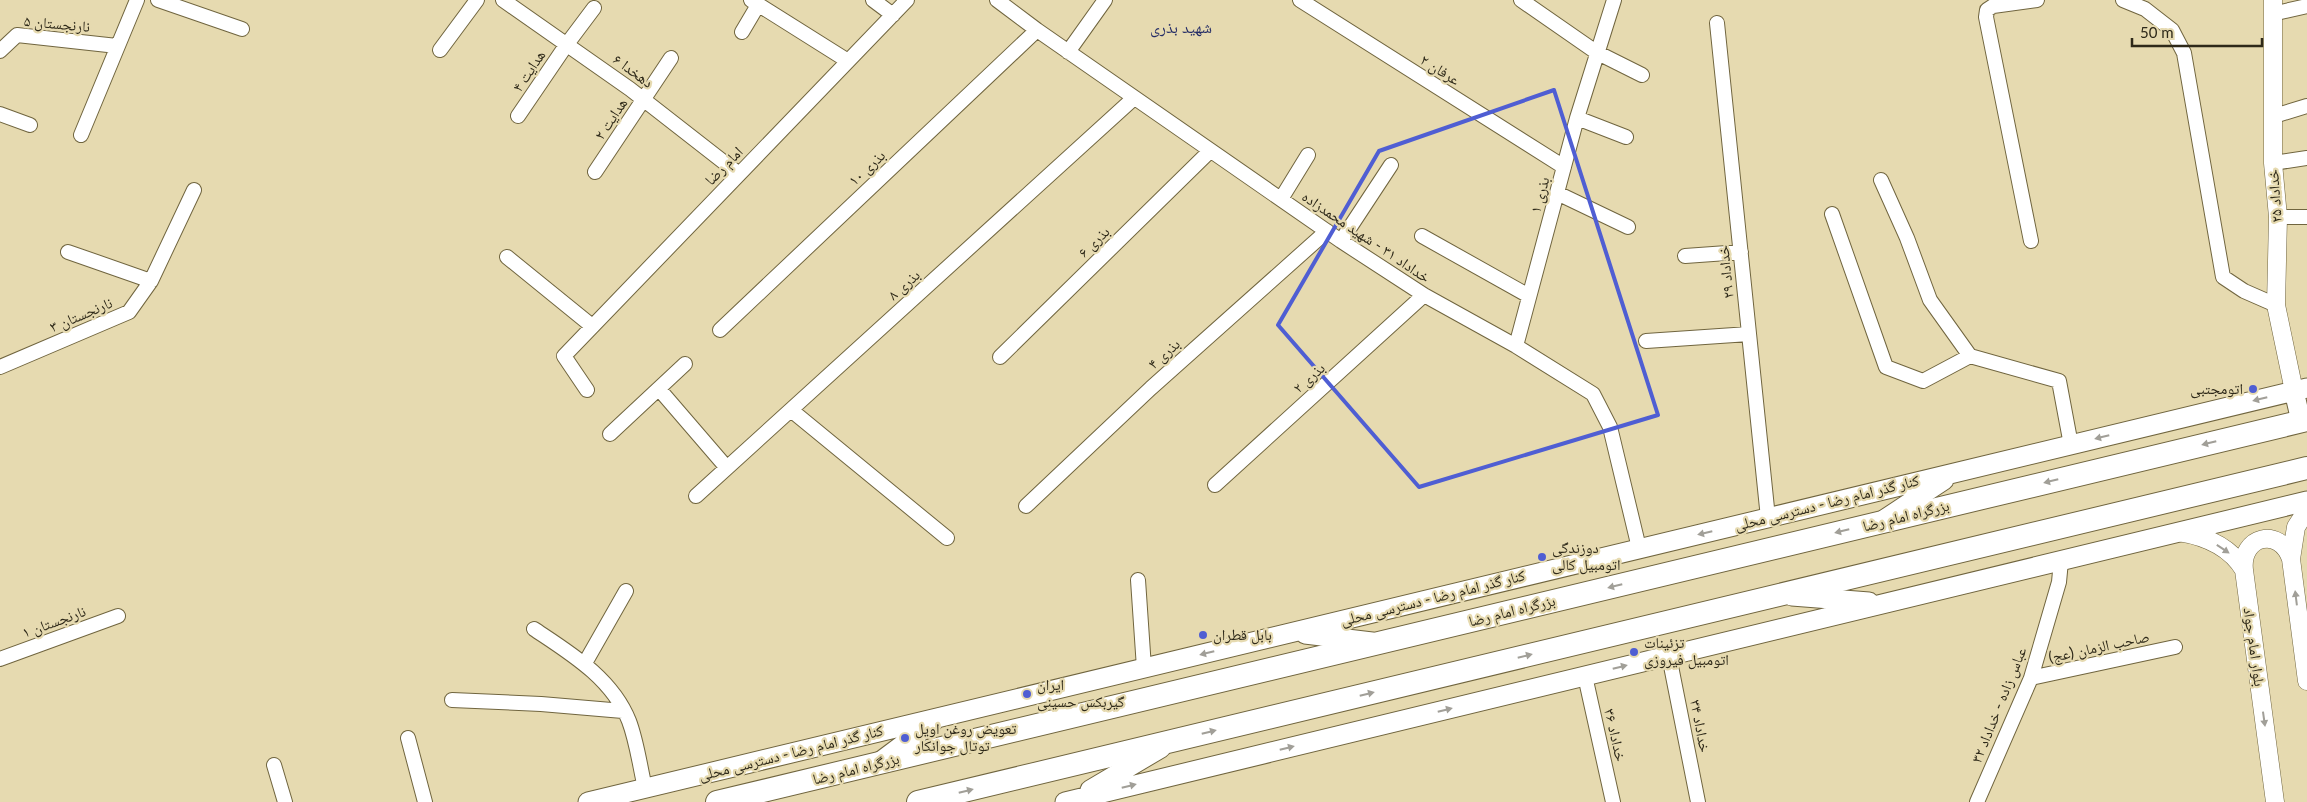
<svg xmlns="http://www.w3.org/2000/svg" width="2307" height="802" viewBox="0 0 2307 802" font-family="Lato,'Noto Naskh Arabic',sans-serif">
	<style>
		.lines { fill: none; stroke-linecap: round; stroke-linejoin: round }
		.minor-casing { stroke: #70653f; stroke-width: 16 }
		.tertiary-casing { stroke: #70653f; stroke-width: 19 }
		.secondary-casing { stroke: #70653f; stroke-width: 21 }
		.trunk-casing { stroke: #70653f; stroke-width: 24 }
		.minor { stroke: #fff; stroke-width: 14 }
		.tertiary { stroke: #fff; stroke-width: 18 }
		.secondary { stroke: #fff; stroke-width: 19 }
		.trunk { stroke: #fff; stroke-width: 22 }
		.oneway { fill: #a19f98 }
		.marked { fill: none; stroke: #4f5ed3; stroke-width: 4; stroke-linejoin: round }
		.poi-dot { fill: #4f5ed3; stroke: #e6dab0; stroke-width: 2 }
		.labels { text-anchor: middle; stroke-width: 4.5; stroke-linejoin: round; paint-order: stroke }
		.street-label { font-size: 15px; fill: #2e2919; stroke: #e6dab0 }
		.poi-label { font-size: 15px; fill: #2e2919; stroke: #e6dab0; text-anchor: start }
		.neighbourhood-label { font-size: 16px; fill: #252d66; stroke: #e6dab0 }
	</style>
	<rect width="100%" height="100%" fill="#e6dab0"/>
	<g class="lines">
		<g class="minor-casing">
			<path id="minor" d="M158,0L242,29
				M503,0L630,89L739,174
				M751,0L848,61
				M873,0L893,15
				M997,0L1037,30L1341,241L1424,295L1516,346L1593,394L1610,427L1639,548
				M1300,0L1564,167
				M1521,0L1596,52L1642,75
				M2123,0L2145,9L2172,30L2184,53L2223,277L2244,291L2276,305
				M2272,14L2307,6
				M1717,23L1768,518
				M742,32L758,5
				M440,50L477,0
				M0,51L17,35L117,46
				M1068,52L1105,0
				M0,114L30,125
				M518,116L567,44L594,8
				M2274,116L2307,106
				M1577,118L1626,137
				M81,135L137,0
				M2273,163L2307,158
				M595,172L671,58
				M1881,180L1907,238L1930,300L1970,356L2059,381L2071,445
				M1557,193L1628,227
				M1281,199L1308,155
				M1832,214L1886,367L1923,381L1970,356
				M2278,217H2307
				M1422,236L1529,296
				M1341,241L1391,165
				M2031,241L1986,17L1987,10L1993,6L2037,0
				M68,252L151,281
				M1685,256L1741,252
				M507,257L592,326
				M720,330L1037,30
				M1646,341L1749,334
				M1516,346L1577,118L1614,0
				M1000,357L1210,151
				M0,367L129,312L151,281L194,190
				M659,389L727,468
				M587,390L564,356L907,0
				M791,410L947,538
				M610,434L685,364
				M1215,485L1424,295
				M696,496L1134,98
				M1026,506L1151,388L1327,231
				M1138,580L1144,668
				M534,629C570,653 612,678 629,721C637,742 640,767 645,788
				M1669,656L1698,802
				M0,659L118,616
				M585,663L626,591
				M1585,676L1613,802
				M2031,678L2175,647
				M452,700L541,704L623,711
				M408,738L425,802
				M274,765L285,802
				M1977,802L2031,678L2059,582L2061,561"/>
		</g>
		<g class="tertiary-casing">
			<path id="tertiary" d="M2273,0V163L2278,217L2276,305L2294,391
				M2307,510L2296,527L2291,559L2307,681
				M2179,532C2204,536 2230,546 2244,570L2275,802
				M2244,570C2240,536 2280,526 2291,559"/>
		</g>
		<g class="secondary-casing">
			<path id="secondary" d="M2294,391L2301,421
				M1885,519L1944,480
				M1792,596L1869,602
				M1305,634L1372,642
				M881,761L933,722
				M1090,790L1161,748
				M588,802L2307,388
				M1065,802L2307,501"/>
		</g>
		<g class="trunk-casing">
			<path id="trunk" d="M717,802L2307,420
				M918,802L2307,468"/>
		</g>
		<use href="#minor" class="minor"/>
		<use href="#tertiary" class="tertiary"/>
		<use href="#secondary" class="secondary"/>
		<use href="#trunk" class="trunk"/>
	</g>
	<defs><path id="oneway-solid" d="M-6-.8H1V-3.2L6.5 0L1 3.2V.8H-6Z" transform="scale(1.25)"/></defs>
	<g class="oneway">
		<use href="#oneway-solid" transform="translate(2260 399) rotate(166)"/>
		<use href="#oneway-solid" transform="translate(2102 437) rotate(166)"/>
		<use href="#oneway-solid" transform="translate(2209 443) rotate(166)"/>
		<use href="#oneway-solid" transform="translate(2051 481) rotate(166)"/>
		<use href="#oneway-solid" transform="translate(1842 531) rotate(166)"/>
		<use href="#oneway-solid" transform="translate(1705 533) rotate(167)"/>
		<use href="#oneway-solid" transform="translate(2223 549) rotate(34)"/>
		<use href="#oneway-solid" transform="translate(1615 586) rotate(166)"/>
		<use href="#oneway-solid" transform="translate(2296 598) rotate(-97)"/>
		<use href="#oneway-solid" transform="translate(1207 653) rotate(166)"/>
		<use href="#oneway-solid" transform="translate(1525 656) rotate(-14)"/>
		<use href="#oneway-solid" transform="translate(1620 667) rotate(-14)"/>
		<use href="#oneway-solid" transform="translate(1367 694) rotate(-14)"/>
		<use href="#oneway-solid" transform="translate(1445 710) rotate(-14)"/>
		<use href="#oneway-solid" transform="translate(2264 719) rotate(82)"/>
		<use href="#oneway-solid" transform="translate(1209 732) rotate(-14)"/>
		<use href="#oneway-solid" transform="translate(1287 748) rotate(-14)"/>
		<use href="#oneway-solid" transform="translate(1129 786) rotate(-14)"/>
		<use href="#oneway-solid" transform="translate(966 791) rotate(-14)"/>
	</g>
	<path class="marked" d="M1554,90L1658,415L1419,487L1278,325L1379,151Z"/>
	<g class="poi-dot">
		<circle cx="2253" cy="389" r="5"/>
		<circle cx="1542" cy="557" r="5"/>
		<circle cx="1203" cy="635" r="5"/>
		<circle cx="1634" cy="652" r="5"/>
		<circle cx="1027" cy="694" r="5"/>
		<circle cx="905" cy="738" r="5"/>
	</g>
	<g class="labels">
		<g class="street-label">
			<text transform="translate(57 24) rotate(5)" y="5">نارنجستان ۵</text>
			<text transform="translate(1440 70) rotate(32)" y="5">عرفان ۲</text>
			<text transform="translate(529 71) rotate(-56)" y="5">هدایت ۴</text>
			<text transform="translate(633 71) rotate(36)" y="5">دهخدا ۶</text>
			<text transform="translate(611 119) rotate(-56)" y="5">هدایت ۲</text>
			<text transform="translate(724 166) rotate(-46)" y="5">امام رضا</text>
			<text transform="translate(867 168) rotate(-43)" y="5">بذری ۱۰</text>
			<text transform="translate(1540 195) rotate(-75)" y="5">بذری ۱</text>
			<text transform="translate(2275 196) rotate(-94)" y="5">خداداد ۲۵</text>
			<text transform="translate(1366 237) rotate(34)" y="5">خداداد ۳۱ - شهید محمدزاده</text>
			<text transform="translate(1094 242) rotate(-44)" y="5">بذری ۶</text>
			<text transform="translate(1726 272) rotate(-96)" y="5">خداداد ۲۹</text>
			<text transform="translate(904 285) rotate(-42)" y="5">بذری ۸</text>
			<text transform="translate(81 315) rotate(-23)" y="5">نارنجستان ۳</text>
			<text transform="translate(1164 354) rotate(-42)" y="5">بذری ۴</text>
			<text transform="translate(1309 378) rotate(-42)" y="5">بذری ۲</text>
			<text transform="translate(1827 503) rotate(-14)" y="5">کنار گذر امام رضا - دسترسی محلی</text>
			<text transform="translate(1906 516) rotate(-14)" y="5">بزرگراه امام رضا</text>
			<text transform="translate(1433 598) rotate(-14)" y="5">کنار گذر امام رضا - دسترسی محلی</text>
			<text transform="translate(1512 611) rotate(-14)" y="5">بزرگراه امام رضا</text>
			<text transform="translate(54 622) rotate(-20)" y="5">نارنجستان ۱</text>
			<text transform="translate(2099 647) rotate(-12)" y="5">صاحب الزمان (عج)</text>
			<text transform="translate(2254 647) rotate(82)" y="5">بلوار امام جواد</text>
			<text transform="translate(1999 705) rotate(-68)" y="5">عباس زاده - خداداد ۳۲</text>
			<text transform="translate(1700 726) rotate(79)" y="5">خداداد ۳۴</text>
			<text transform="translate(1615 735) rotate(77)" y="5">خداداد ۳۶</text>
			<text transform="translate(791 753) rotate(-14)" y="5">کنار گذر امام رضا - دسترسی محلی</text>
			<text transform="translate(856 769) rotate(-14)" y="5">بزرگراه امام رضا</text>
		</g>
		<g class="poi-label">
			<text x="2243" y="394" text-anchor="end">اتومجتبی</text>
			<text x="1552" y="553">دوزندگی<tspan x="1552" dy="17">اتومبیل کالی</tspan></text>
			<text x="1213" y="640">بابل قطران</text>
			<text x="1644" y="648">تزئینات<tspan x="1644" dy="17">اتومبیل فیروزی</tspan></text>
			<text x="1037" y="690">ایران<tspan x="1037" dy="17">گیربکس حسینی</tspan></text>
			<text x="915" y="734">تعویض روغن اویل<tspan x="915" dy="17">توتال جوانکار</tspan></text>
		</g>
		<g class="neighbourhood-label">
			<text x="1181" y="33">شهید بذری</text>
		</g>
	</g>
	<path d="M2132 38v8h130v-8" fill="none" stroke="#2e2919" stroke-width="2.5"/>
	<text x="2140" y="38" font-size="15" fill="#2e2919" stroke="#e6dab0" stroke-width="4" paint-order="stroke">50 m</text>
</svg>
